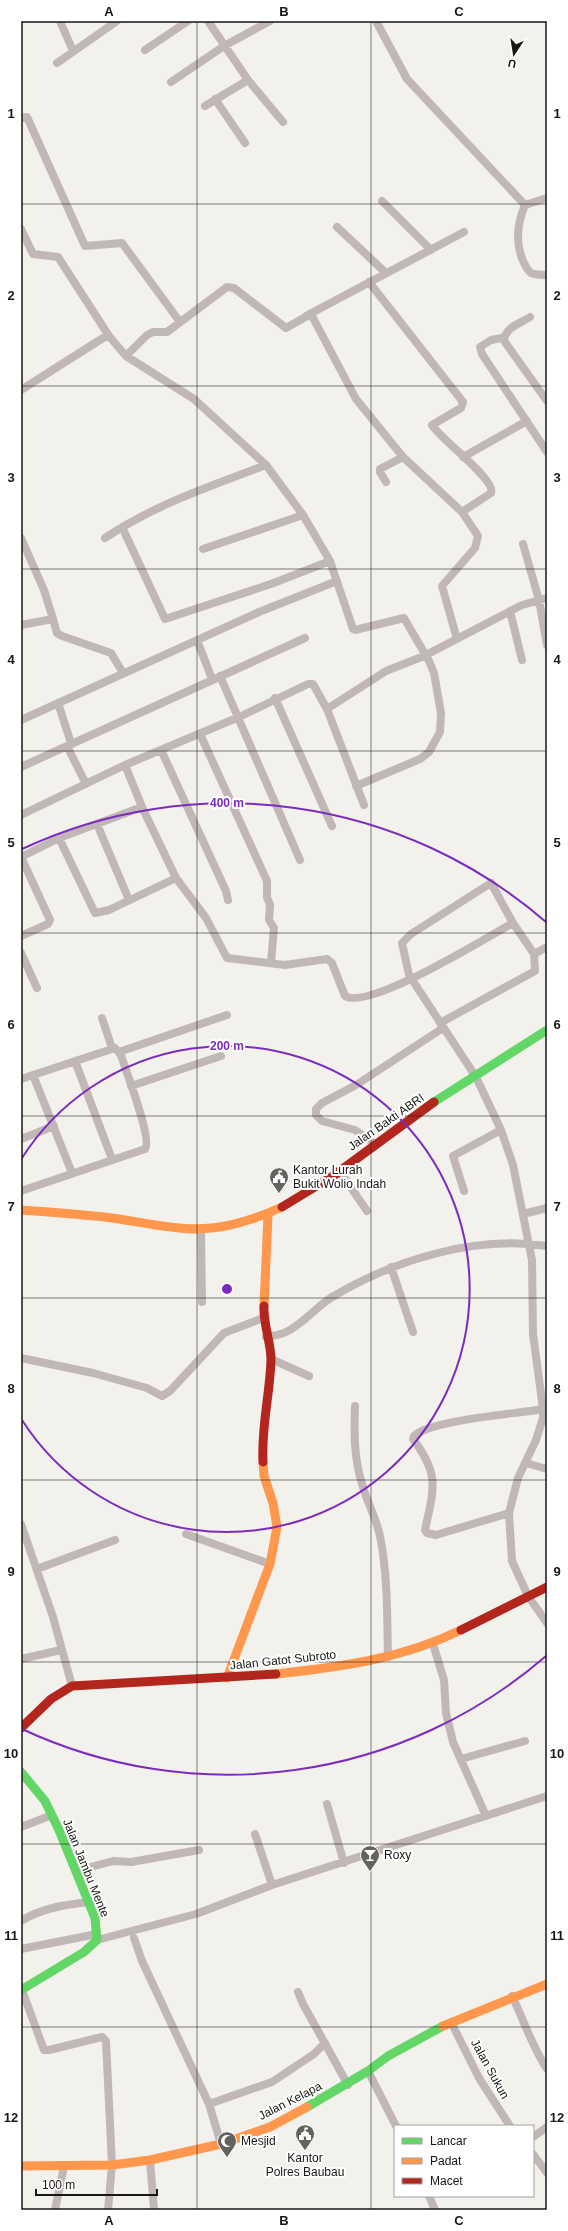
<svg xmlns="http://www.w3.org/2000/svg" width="568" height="2231" viewBox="0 0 568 2231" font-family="Arial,sans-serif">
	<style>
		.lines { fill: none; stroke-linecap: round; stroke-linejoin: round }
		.street { stroke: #c2b7b7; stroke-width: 8 }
		.fast { stroke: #63d668; stroke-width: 9 }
		.slow { stroke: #ff974d; stroke-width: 9 }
		.jam { stroke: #b3261e; stroke-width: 9 }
		.grid { fill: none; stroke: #181715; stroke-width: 1; stroke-opacity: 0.55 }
		.ring { fill: none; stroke: #7b2cbf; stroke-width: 2 }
		.labels { text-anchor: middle; stroke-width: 4; stroke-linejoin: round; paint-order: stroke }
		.street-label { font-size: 12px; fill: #181715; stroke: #fff }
		.poi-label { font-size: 12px; fill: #181715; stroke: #fff; text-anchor: start }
		.centre { fill: #7b2cbf; stroke: #fff; stroke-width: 2 }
		.ring-label { font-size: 12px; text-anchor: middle; font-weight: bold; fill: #7b2cbf; stroke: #fff; stroke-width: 4; stroke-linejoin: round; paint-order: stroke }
		.neatline { fill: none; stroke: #181715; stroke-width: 1.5 }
		.grid-label { font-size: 13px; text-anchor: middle; font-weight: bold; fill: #181715 }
	</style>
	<rect width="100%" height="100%" fill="#f2f1ec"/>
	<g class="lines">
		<path class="street" d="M60,21L73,51
			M208,21L248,80L283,122
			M376,21L407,79L525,205
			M145,50L188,21
			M57,63L117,21
			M171,82L224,46L270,21
			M215,99L245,143
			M205,106L248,80
			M21,118L27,117L85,246L122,243L180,322
			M547,198L525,205C517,224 515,244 524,263C526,267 528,271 531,273C536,275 542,275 547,275
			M382,201L431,250
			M337,227L386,273
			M21,229L33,254L58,257L109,336
			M369,282L463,402L461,408L432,425C440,439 497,480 491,493L462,512
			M306,316L464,232
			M504,340C506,327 519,324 530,317
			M126,356L147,335L153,332H167L227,287L234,288L286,328L309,315L312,316L356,399L403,457
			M21,390L103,338L109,336L126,356L194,399L266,465
			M547,401L502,338L491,340L480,347L482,354L547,452
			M463,457L527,421
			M386,482L380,472V469L403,457L462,512L478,536L475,548L442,586L457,639
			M122,527L165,619L271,584L330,561
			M21,538L44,590L53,619
			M105,538C156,504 209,487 266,465L303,515L330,561L353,629L355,630L404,618L429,661L434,673L441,713L440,732L429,752L420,759L356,786
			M523,544L539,600L547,645
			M203,549L303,515
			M510,611L522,660
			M21,625L53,619L57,633L62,636L111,653L123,673
			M197,640L212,679
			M220,676L300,860
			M275,698L332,826
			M58,703L71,743
			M327,709L386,671L424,656L522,605L547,598
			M21,720L259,612L337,581
			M200,734L267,881V897L270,905L269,920L274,928L271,963
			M67,746L86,784
			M161,750L226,891L228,900
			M125,765L142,807L176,878L206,918L227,958L285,965L327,959L332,963L345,996C369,1011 487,937 513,923
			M21,767L305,638
			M21,815L125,765L239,717L308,684H313L327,709L364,805
			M97,824L129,900
			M59,838L95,913L109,910L176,878
			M21,936L48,924L50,920L21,857L59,838L142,807
			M21,953L37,988
			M534,954L547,947
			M102,1018L112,1048
			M440,1023L535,971L534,954L513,923L491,883L411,934L402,943L409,975L476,1077L501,1130L513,1165L532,1260L533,1334L543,1409V1418L536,1440L518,1478L509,1513L512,1561L528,1596L547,1623
			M119,1052L227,1015
			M75,1061L112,1159
			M33,1075L72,1173
			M21,1079L115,1048L121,1055C125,1069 153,1140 145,1149L21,1191
			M131,1086L221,1056
			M21,1139L54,1126
			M375,1144L355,1130L322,1121L316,1115V1109L322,1103L356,1085L443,1028
			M339,1170L367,1211
			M464,1191L453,1156L501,1130
			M523,1214L547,1208
			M201,1229L202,1302
			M391,1267L413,1332
			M266,1337C273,1336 280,1335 286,1332C303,1324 316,1307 332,1297C394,1260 475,1235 547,1246
			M21,1358L93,1373L147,1388L162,1396L170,1391L224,1333L263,1318
			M271,1359L309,1376
			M355,1406C354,1435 354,1460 363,1487C368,1504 376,1518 380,1536C388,1576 387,1616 388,1657
			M526,1463L547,1469
			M509,1513L436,1535L427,1533L425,1530C434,1488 440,1475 413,1439L414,1436C431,1420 516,1414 543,1409
			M21,1524L53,1617L72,1686
			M186,1534L270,1564
			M37,1569L115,1540
			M433,1644L444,1680L446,1713L453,1742L486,1816
			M21,1659L61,1650
			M461,1759L525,1741
			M327,1804L344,1863
			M21,1827L52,1815
			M255,1834L272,1885
			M76,1871L113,1861L131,1862L199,1850
			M21,1921C42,1908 64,1905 88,1902
			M134,1938L142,1961L209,2104L221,2144
			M97,1940L196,1914L272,1885L547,1796
			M21,1949L97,1934
			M22,1990L44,2050H49L102,2037L106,2041L112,2165L108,2210
			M298,1992L303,2004L348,2085
			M512,1996C524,2020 532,2047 547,2069
			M451,2022L479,2078L510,2126
			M368,2071L396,2126
			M209,2104L272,2082L314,2054L325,2043
			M533,2137L547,2127
			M533,2154L547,2173
			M150,2160L154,2210
			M429,2196L435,2210
			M55,2210L64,2166"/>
		<path class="fast" d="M434,1102L547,1030
			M21,1772L45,1801L59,1830L95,1918L97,1940L84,1952L21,1990
			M307,2107L368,2071L388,2056L443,2026"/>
		<path class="slow" d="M21,1210C51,1212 82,1214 112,1218C135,1221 156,1226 179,1228C216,1232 249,1222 282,1207
			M264,1306L268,1215
			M276,1674C340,1667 402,1659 461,1630
			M227,1678L270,1564L277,1527L273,1503L264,1476L263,1462
			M443,2026L547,1984
			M21,2166L112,2165L150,2160L221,2144L270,2127L307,2107"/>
		<path class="jam" d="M282,1207L333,1176L434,1102
			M263,1462C261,1427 270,1394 271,1360C271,1342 263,1324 264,1306
			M461,1630L547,1587
			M21,1728L51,1699L72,1686L276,1674"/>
	</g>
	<path class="grid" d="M197,21V2210M371,21V2210M21,204H547M21,386H547M21,569H547M21,751H547M21,933H547M21,1116H547M21,1298H547M21,1480H547M21,1662H547M21,1844H547M21,2027H547"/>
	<g class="ring">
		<path d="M22 1158A243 243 0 1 1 22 1420"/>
		<path d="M546 1656A486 486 0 0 1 22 1729M22 849A486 486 0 0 1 546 922"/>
	</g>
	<defs>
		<g id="civic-pin" transform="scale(1)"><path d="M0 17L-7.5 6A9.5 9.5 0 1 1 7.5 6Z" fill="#646360" stroke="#fff"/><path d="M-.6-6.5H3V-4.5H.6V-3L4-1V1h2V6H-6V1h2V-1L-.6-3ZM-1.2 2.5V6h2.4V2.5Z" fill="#fff"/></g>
		<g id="bar-pin" transform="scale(1)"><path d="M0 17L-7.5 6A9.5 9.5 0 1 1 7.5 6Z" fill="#646360" stroke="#fff"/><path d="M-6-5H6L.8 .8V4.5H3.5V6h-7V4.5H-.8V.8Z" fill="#fff"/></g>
		<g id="mosque-pin" transform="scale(1)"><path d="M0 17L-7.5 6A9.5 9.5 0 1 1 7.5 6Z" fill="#646360" stroke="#fff"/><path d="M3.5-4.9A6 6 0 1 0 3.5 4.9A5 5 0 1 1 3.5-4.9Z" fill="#fff"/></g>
	</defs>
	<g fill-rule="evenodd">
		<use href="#civic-pin" x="279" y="1177"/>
		<use href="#bar-pin" x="370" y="1855"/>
		<use href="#civic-pin" x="305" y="2134"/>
		<use href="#mosque-pin" x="227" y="2141"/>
	</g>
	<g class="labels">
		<g class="street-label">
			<text transform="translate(386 1122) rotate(-35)" y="4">Jalan Bakti ABRI</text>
			<text transform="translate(283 1660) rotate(-6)" y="4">Jalan Gatot Subroto</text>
			<text transform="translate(86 1868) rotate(68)" y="4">Jalan Jambu Mente</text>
			<text transform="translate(490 2069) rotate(61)" y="4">Jalan Sukun</text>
			<text transform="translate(290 2101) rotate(-27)" y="4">Jalan Kelapa</text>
		</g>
		<g class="poi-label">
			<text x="293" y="1174">Kantor Lurah<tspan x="293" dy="14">Bukit Wolio Indah</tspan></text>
			<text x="384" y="1859">Roxy</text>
			<text x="241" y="2145">Mesjid</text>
			<text x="305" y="2162" text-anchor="middle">Kantor<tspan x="305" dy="14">Polres Baubau</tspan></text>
		</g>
	</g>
	<circle cx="227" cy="1289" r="6" class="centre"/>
	<g class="ring-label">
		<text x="227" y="807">400 m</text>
		<text x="227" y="1050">200 m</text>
	</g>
	<rect width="568" height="2231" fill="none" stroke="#ffffff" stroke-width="44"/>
	<rect x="394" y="2125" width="140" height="72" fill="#ffffff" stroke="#a3a2a1"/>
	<rect x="402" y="2138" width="20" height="6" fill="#63d668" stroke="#a3a2a1"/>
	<text x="430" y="2145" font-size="12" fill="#181715">Lancar</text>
	<rect x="402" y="2158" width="20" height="6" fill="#ff974d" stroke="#a3a2a1"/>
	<text x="430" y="2165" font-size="12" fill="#181715">Padat</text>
	<rect x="402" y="2178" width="20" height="6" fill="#b3261e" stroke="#a3a2a1"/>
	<text x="430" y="2185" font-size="12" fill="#181715">Macet</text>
	<g transform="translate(514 54) rotate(192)" stroke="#ffffff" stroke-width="3" paint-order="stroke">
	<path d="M0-3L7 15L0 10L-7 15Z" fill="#181715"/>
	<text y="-6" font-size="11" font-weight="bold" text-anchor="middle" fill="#181715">U</text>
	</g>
	<path d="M36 2189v6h121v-6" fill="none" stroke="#181715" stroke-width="2"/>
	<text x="42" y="2189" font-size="12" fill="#181715" stroke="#ffffff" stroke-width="3" paint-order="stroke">100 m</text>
	<rect x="22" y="22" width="524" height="2187" class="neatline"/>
	<g class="grid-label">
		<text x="109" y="16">A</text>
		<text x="284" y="16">B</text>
		<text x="459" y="16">C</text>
		<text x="11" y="118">1</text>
		<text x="557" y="118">1</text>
		<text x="11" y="300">2</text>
		<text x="557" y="300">2</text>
		<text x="11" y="482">3</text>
		<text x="557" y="482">3</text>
		<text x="11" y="664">4</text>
		<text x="557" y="664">4</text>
		<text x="11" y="847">5</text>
		<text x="557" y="847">5</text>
		<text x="11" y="1029">6</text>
		<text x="557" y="1029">6</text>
		<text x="11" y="1211">7</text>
		<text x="557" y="1211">7</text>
		<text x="11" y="1393">8</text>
		<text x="557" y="1393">8</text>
		<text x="11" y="1576">9</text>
		<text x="557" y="1576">9</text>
		<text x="11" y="1758">10</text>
		<text x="557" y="1758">10</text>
		<text x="11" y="1940">11</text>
		<text x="557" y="1940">11</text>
		<text x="11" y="2122">12</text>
		<text x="557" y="2122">12</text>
		<text x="109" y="2225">A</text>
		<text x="284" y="2225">B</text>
		<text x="459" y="2225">C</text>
	</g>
</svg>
